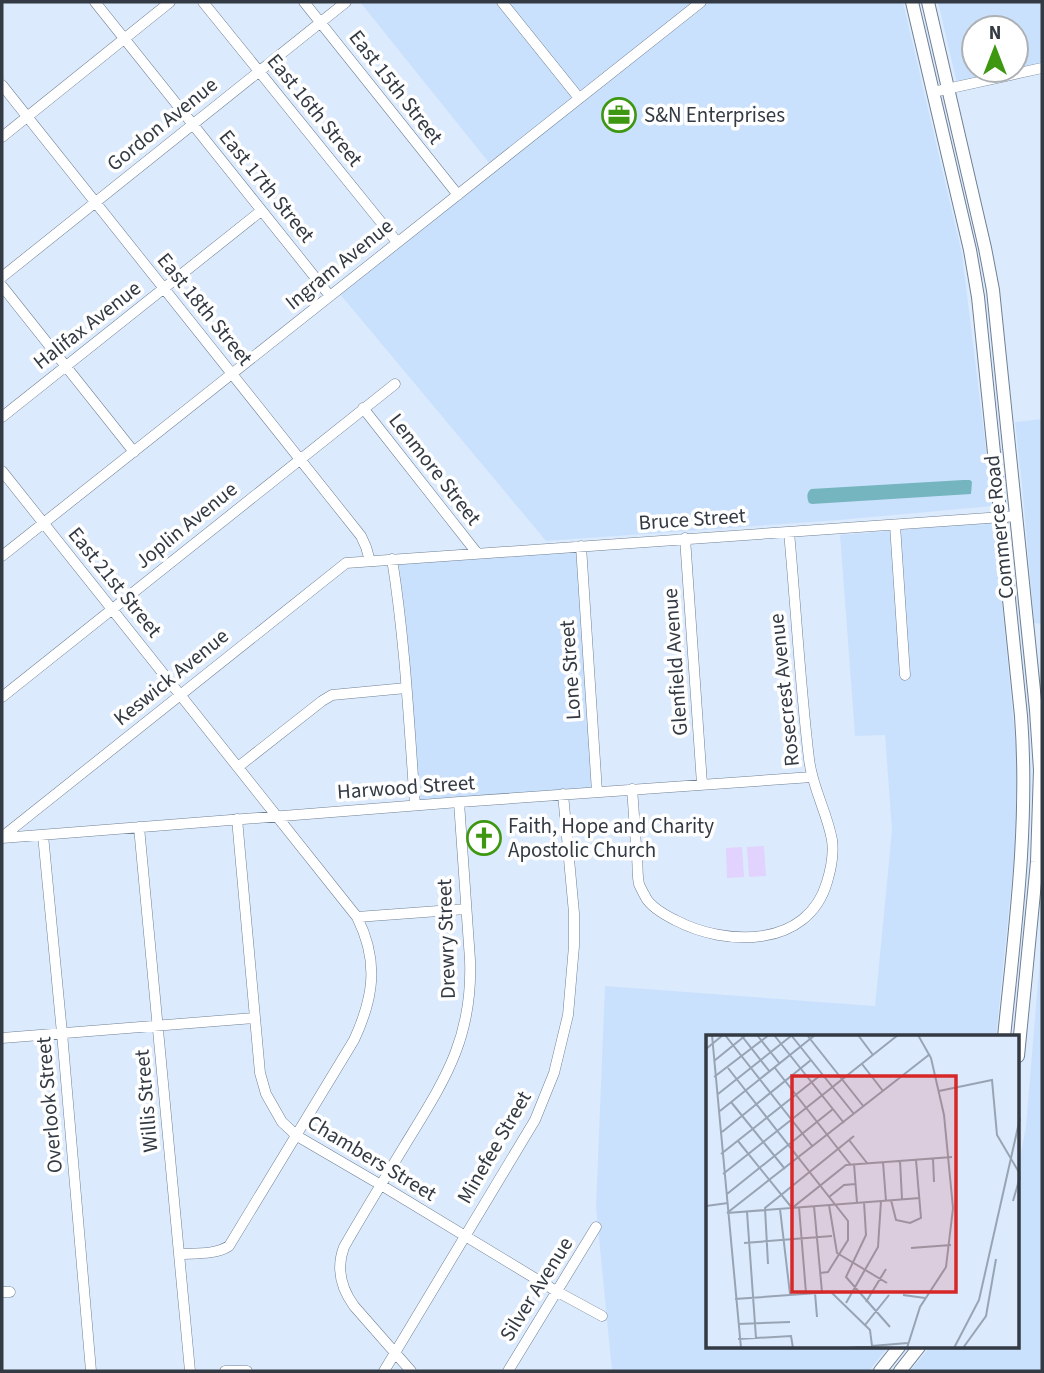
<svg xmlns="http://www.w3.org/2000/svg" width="1044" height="1373" viewBox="0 0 1044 1373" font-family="'Source Sans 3',sans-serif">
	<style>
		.built { fill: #cae1fd }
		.green { fill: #e2d2fe }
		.water { fill: #75b5bf }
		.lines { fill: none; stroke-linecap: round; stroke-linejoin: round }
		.minor-casing { stroke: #708094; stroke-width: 11 }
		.major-casing { stroke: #708094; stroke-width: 14 }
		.minor { stroke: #fff; stroke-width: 10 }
		.major { stroke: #fff; stroke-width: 12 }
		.labels { text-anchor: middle; stroke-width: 7; stroke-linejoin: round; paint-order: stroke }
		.street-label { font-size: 21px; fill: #333a43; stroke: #fff }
		.poi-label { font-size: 21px; fill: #333a43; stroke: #fff; text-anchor: start }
		.inset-road { fill: none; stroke: #98a4b3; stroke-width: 2 }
		.view { fill: #d62828; fill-opacity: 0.15; stroke: #d62828; stroke-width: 3.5 }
		.inset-edge { fill: none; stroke: #333a43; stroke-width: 3.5 }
	</style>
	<rect width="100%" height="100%" fill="#dceafd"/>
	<path class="built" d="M360,2H903L962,254L993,506L839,520L546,541L339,293L494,169Z
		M938,2H1042V63L1016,69V28H974V70H1013L957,83Z
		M1042,419V624L1034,623L1022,485L1015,422Z
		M994,522L1018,767L1015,849L996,1037H708V1347H888L869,1371H612L596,1207L605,986L875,1006L892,830L885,735L855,736L840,535Z
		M581,546L597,792L415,805L394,559Z
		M1042,933V1371H910L930,1347H1018V1170L1026,1126Z"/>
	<path class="green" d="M764,846L766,876L749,877L747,847Z
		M742,847L744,877L727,878L726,848Z"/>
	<path class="water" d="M963,480H970L972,482L971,494L812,504L809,503C807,498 806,493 811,489Z"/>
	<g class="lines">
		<g class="minor-casing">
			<path id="minor" d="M95,2L330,296
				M203,2L397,242
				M304,2L458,195
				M502,2L579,98
				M2,85L361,536L366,547L370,561
				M933,92L1042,68
				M2,137L170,2
				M2,277L346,2
				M2,286L134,452
				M363,408L477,553
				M2,417L261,211
				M2,471L357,917C379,961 374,997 354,1040L229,1246C215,1255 195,1253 179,1254
				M895,525L905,675
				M685,538L702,784
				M581,546L597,792
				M2,556L701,2
				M392,559C405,640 409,723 415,805
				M2,697L395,384
				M238,767L322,701L332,695L406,688
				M632,789C634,812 635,835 637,858C638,866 637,876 639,884C641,889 644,894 646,898C652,908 665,915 675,920C726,947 808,948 827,882C831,869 834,854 832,840C827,812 812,787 809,759C800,684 796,608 789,532
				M237,819L260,1073L266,1094L282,1122L297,1136L381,1185L556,1291L602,1316
				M139,827L190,1371
				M43,835L62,1033L91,1371
				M2,837L346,563L1017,516
				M2,838L459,802L812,777
				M357,917L466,909
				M2,1038L254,1018
				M2,1292H10
				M225,1371H247
				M384,1371L535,1120L554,1073L568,1015L574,946V913L563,794
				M411,1371L354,1306C341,1288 336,1268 344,1247C364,1212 385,1178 405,1145C444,1081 473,1039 470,960L459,802
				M508,1371L596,1227"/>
		</g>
		<g class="major-casing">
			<path id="major" d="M912,2L970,250L978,297L1021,716C1029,824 1015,929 1004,1037
				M928,2L985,248L993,290L1036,710L1040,770L1037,862L1018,1056
				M880,1371L899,1347
				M900,1371L919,1347"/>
		</g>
		<use href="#minor" class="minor"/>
		<use href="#major" class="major"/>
	</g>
	<defs>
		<g id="office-ring" transform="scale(1.75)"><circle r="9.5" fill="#fff" stroke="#3e9711" stroke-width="1.5"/><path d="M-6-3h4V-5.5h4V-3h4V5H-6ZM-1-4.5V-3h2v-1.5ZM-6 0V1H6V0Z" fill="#3e9711"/></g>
		<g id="church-ring" transform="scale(1.75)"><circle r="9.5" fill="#fff" stroke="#3e9711" stroke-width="1.5"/><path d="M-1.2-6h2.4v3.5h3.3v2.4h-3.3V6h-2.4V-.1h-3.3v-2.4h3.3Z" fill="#3e9711"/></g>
	</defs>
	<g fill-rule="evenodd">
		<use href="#office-ring" x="619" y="115"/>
		<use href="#church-ring" x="484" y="838"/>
	</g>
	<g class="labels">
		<g class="street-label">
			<text transform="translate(396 87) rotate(52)" y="7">East 15th Street</text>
			<text transform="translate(315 110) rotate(51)" y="7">East 16th Street</text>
			<text transform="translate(162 124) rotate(-39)" y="7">Gordon Avenue</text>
			<text transform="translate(267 186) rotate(51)" y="7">East 17th Street</text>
			<text transform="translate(339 264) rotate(-39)" y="7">Ingram Avenue</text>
			<text transform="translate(205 309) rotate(51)" y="7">East 18th Street</text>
			<text transform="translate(87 325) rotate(-38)" y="7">Halifax Avenue</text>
			<text transform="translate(435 469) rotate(52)" y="7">Lenmore Street</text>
			<text transform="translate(692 519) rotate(-4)" y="7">Bruce Street</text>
			<text transform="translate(186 525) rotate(-39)" y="7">Joplin Avenue</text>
			<text transform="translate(999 527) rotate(-96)" y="7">Commerce Road</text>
			<text transform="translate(115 582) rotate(51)" y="7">East 21st Street</text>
			<text transform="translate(675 662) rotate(-94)" y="7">Glenfield Avenue</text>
			<text transform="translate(570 670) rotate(-94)" y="7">Lone Street</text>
			<text transform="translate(171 677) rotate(-39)" y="7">Keswick Avenue</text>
			<text transform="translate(784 690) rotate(-96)" y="7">Rosecrest Avenue</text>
			<text transform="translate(406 787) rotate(-4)" y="7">Harwood Street</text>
			<text transform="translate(446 939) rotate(-92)" y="7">Drewry Street</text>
			<text transform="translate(146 1101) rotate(-95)" y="7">Willis Street</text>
			<text transform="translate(49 1105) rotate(-95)" y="7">Overlook Street</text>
			<text transform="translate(494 1147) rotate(-60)" y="7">Minefee Street</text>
			<text transform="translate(372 1158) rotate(31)" y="7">Chambers Street</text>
			<text transform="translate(536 1289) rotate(-58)" y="7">Silver Avenue</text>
		</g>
		<g class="poi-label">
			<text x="644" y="122">S&amp;N Enterprises</text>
			<text x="508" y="833">Faith, Hope and Charity<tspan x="508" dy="24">Apostolic Church</tspan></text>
		</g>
	</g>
	<g transform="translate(706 1035)">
		<rect width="313" height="313" fill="#dceafd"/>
		<path class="inset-road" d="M6,0L35,313M19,0L107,112M35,0L64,37M51,0L74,29M68,0L138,88M85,0L148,79M101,0L158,72M152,0L167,20M0,14L17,0M8,26L40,0M156,29L177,56M22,33L142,186V205L122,237L114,238M69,33L144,129M8,42L63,0M233,56L286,45L291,100L314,139M12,59L85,1M25,67L79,134M14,76L109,0M16,97L105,25M143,105L161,128M32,106L86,173L140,130L246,122M15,119L116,39M227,124L228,147M194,126L196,164M177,127L180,166M148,129L151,168M17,139L192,0M21,159L127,74M123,162L138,150L150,149M185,165L190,185L204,188L215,183L210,125M307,166L314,142M158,167L160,200L140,242L184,292M123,170L131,218L181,248M0,171L22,168M108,171L116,257M93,172L100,258M74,174L84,259M41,177L50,303M21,178L224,19M21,178L214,163M38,208L126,201M205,213L245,210M62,229L59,173L148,101M109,258L111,282M197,260L219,263M29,264L125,257L164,295L166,311M160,267L180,234M140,268L172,212L175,166M32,289L84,287M159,290L183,260M32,304L85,301L87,313M141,313L202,308M201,313L214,272L240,232L247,173L238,80L225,23L212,0M248,313L273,265L314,83M257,313L280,281L290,224"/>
		<path class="view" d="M86,41H250V257H86Z"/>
		<rect width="313" height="313" class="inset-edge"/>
	</g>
	<rect width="1044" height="1373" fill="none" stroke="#333a43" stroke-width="7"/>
	<g transform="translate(995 49)"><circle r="33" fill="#ffffff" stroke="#adb0b4" stroke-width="2"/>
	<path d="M0-5L12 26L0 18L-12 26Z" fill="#3e9711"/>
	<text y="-10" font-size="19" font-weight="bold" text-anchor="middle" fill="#333a43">N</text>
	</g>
</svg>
